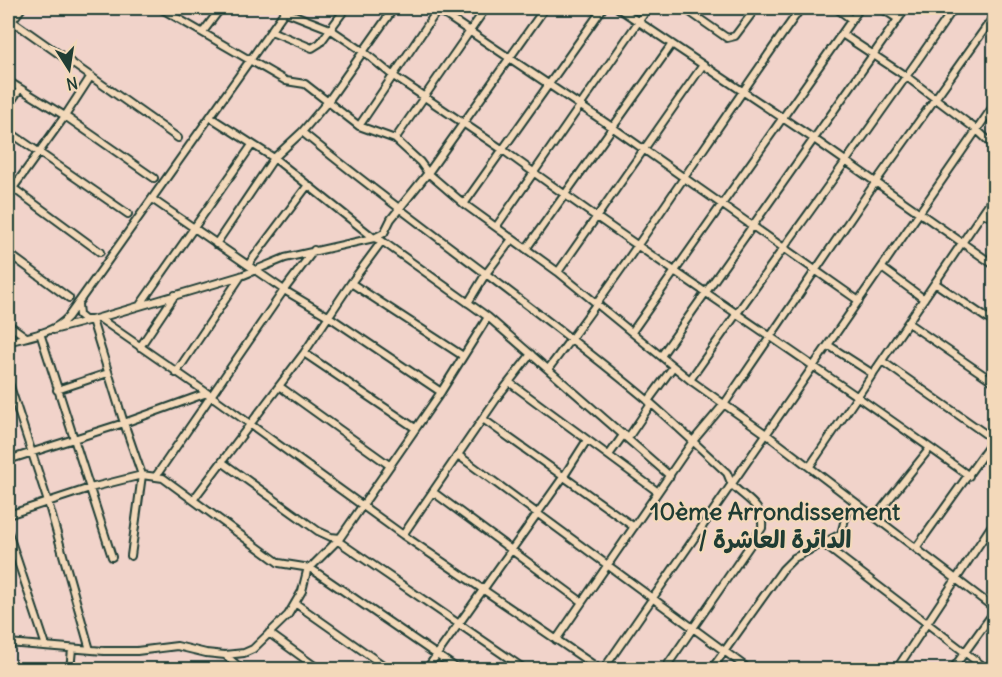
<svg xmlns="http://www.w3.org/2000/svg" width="1002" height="677" viewBox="0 0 1002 677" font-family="Delius,'Playpen Sans Arabic',sans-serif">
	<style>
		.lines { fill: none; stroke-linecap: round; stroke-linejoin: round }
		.minor-casing { stroke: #1f3d34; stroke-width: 10 }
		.minor { stroke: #f3d9ba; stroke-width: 6 }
		.labels { text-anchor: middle; stroke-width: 4.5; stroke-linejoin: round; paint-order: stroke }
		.district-label { font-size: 24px; font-weight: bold; fill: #1f3d34; stroke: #f3d9ba }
	</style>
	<rect width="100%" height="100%" fill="#f1d3ca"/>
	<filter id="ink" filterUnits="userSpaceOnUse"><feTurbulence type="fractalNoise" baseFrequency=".0167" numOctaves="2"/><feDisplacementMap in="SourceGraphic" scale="12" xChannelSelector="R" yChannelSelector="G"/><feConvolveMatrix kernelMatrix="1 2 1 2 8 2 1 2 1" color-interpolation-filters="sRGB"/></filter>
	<g filter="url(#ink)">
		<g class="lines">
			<g class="minor-casing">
				<path id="minor" d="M160,8L286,81L305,84L359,126L395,139L420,162L428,173L464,204L558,272L690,380L766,434L994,608
					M435,8L612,127L859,301
					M618,8L814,139L994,265
					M684,8L727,38L735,36L756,8
					M836,8L851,19
					M881,8L898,19
					M991,8L994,10
					M284,11L330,29L364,52L392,75L503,150C655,262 816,364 969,476
					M8,18L178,138
					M12,21L22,8
					M271,31L312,48L320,43L346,8
					M203,32L221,8
					M842,34L907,77L977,130L994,146
					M8,81L65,116L154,178
					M8,106L19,90
					M210,117L274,158L374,238L382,241L488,317L670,476
					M359,126L439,8
					M8,131L128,214
					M302,132C414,224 535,306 646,399C674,423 700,448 727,473C729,477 730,482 733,486C746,499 764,506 762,528L664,670
					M395,139L486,8
					M13,188L100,252
					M8,195L65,116L91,76
					M152,199L284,290L328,316L441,392
					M464,204L603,8
					M984,213L994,220
					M496,227L648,8
					M216,244L274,158L302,132L329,100L394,8
					M526,249L672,44
					M8,253L69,298
					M248,265L308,185
					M882,268L924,299
					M558,272L703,65
					M351,283L463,356
					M935,283L994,323
					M468,303L485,275L512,239
					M78,304L79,315L85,320H92L124,423L142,475L131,556
					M140,305L252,145
					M99,318L210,395L403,535L601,670
					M908,323L994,382
					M8,324L26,337
					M53,330L99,318L241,276L285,258L374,238L384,233L391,219L428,173L545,8
					M632,332L860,8
					M40,333L112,557
					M8,342C28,336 53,334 68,317L287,8
					M828,345L873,374
					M140,347L175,295
					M304,353L415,428
					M661,356L906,8
					M882,361L994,440
					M549,368C638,251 716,127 801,8
					M176,373L241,276
					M8,380L48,502L90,650
					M690,380C777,255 868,133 954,8
					M509,382L658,492
					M279,386L389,465
					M57,390L108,373
					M648,401L673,367
					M483,419L634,527
					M628,438L651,404
					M986,451L994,457
					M458,455L750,670
					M609,455L624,434
					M8,460L124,423L207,393
					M222,462L318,531L331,537L340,538
					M810,466L994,196
					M156,476L284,290L314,250
					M433,492L582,602
					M193,500L304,353L351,283L382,241
					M8,515L90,488L142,475L163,478L279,563L310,568L459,670
					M875,517L930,448
					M8,532L46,646
					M403,535L499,395L531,354
					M338,541L526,670
					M822,543L988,670
					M916,548L994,439
					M295,603L390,670
					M269,633L320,670
					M556,640L693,441L725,403L875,183L994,16
					M8,643L104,651H137L177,646L206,653L225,655L243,670
					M225,655L244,653L253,649L288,615L302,591L307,571L340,538L441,392L488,317
					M70,670L72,649
					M426,670L564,476L587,440
					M603,670L994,105
					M711,670L783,569L794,558L841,534L845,519L855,502
					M896,670L994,522
					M952,670L994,612"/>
			</g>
			<use href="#minor" class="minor"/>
		</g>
	</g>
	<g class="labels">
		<g class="district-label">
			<text x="775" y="520">10ème Arrondissement<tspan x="775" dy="28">/ الدائرة العاشرة</tspan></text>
		</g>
	</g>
	<rect width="1002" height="677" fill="none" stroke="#f3d9ba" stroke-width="30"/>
	<rect x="15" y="15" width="972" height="647" fill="none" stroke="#1f3d34" stroke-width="2" filter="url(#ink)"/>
	<g transform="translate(69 69) rotate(168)" stroke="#f3d9ba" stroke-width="4.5" paint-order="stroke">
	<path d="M0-4.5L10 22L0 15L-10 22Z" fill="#1f3d34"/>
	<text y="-9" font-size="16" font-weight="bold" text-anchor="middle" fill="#1f3d34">N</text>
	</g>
</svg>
